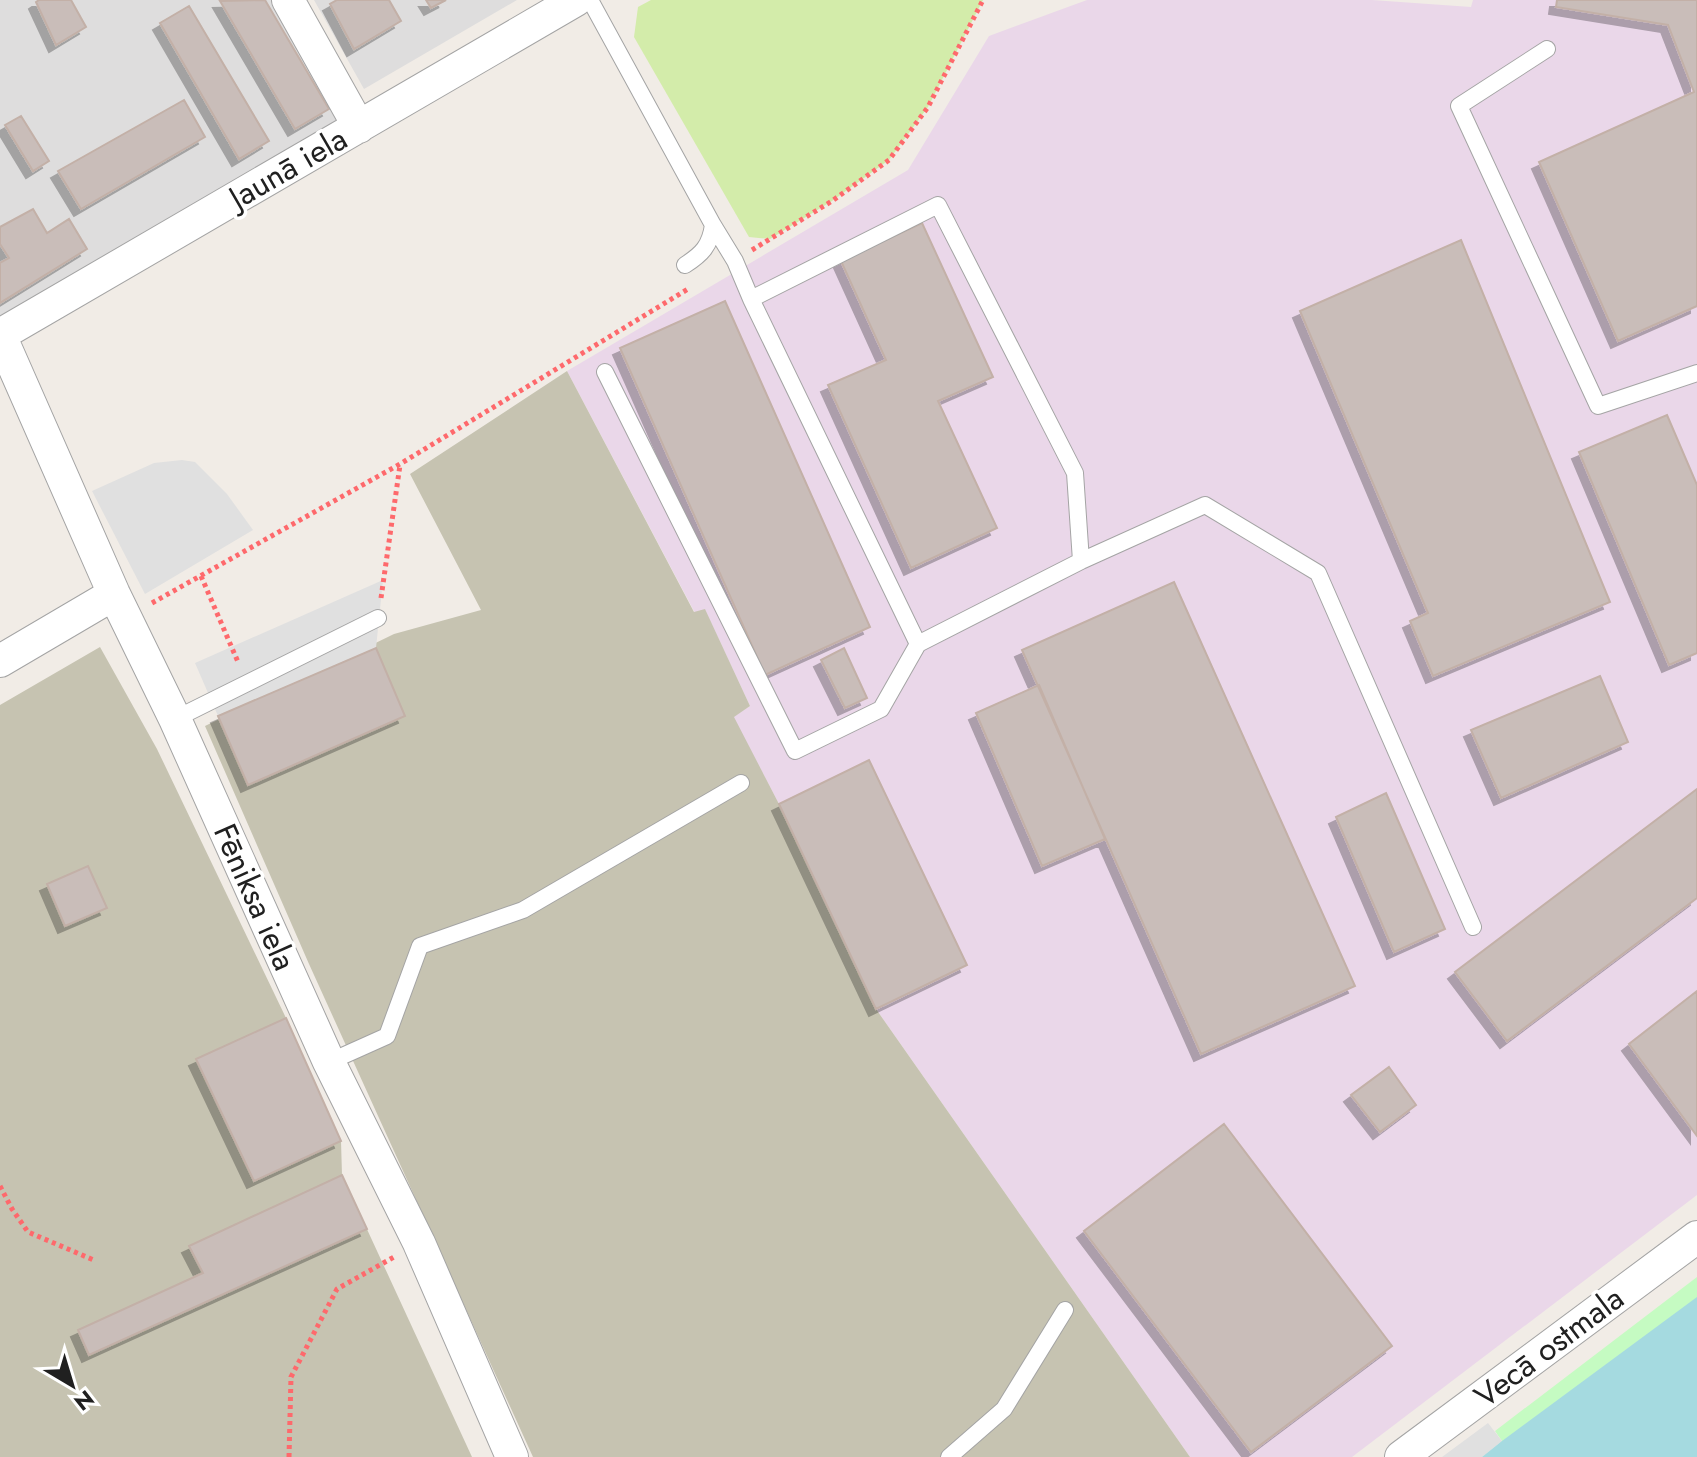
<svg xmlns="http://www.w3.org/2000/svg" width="1697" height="1457" viewBox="0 0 1697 1457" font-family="Jost,sans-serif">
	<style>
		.residential { fill: #dedddd }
		.industrial { fill: #ead7e9 }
		.construction { fill: #c6c3b1 }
		.grass { fill: #d3ecaa }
		.park { fill: #c5fbc2 }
		.parking { fill: #e0e0e0 }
		.water { fill: #a5dae0 }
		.building { fill: #c9bdb9; stroke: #c3b0a7; stroke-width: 2; filter: url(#shadow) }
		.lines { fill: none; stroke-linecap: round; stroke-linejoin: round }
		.lane-casing { stroke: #a4a4a4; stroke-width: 18 }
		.street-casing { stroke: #a4a4a4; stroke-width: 34 }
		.path { stroke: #fe696c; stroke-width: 5; stroke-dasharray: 4 4; stroke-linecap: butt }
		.lane { stroke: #fff; stroke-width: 16 }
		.street { stroke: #fff; stroke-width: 32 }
		.labels { text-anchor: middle; stroke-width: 7; stroke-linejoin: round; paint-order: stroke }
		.street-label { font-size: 32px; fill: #202020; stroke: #fff }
	</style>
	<defs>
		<filter id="shadow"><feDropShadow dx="-7" dy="7" stdDeviation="0" flood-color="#0004"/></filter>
	</defs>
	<rect width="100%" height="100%" fill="#f1ece6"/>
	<path class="residential" d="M0,0H274L345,119L0,317Z
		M314,0H517L364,89Z"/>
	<path class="industrial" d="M1087,0H1372L1471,7L1473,0H1697V1195L1352,1457H1190L876,1009L779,804L733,717L750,706L705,610L695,613L567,371L908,170L989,36Z"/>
	<path class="construction" d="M567,371L694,612L705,609L750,706L734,717L779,804L876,1009L1190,1457H533L309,964L205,726L394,634L481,610L410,474Z
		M100,647L157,749L286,1018L341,1141L342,1175L472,1457H0V705Z"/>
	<path class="grass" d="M651,0H983L928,107L889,160L832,201L770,239L749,237L634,37L638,7Z"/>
	<path class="park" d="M1697,1277V1457H1485L1502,1441L1495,1431Z"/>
	<path class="parking" d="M182,460L195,462L227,494L253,530L145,594L92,491L154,463Z
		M383,580L376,648L218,716L195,663Z
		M1488,1423L1502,1441L1482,1457H1442Z"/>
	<path class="water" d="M1697,1297V1457H1482L1502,1441Z"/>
	<path class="building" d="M39,0H71L86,27L56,45L36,2Z
		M265,0L329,109L295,129L220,1Z
		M337,0H389L401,21L354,49L330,4Z
		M426,0H446L431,8Z
		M1557,0H1697V306L1618,341L1539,162L1694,92L1668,25L1556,7Z
		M189,6L269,141L239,159L160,23Z
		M184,100L205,137L81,209L58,171Z
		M21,116L49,161L33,171L5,125Z
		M33,209L47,233L69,219L87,249L0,303V263L9,258L0,244V227Z
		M922,223L993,377L938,401L997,528L911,568L828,385L886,360L841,261Z
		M1461,240L1610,602L1433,676L1410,621L1428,613L1300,311Z
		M725,301L870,627L765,675L620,348Z
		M1667,415L1697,485V653L1669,665L1579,452Z
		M1174,582L1355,986L1201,1054L1022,650Z
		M376,648L405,716L248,785L218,716Z
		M844,648L867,698L845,708L821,660Z
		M1600,676L1628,742L1501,798L1471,730Z
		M1039,685L1105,839L1042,866L976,713Z
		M869,760L967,965L876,1009L779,804Z
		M1697,789V898L1507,1041L1455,972Z
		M1386,793L1445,929L1394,952L1336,817Z
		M88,866L107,908L65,926L47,884Z
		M1697,991V1136L1629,1044Z
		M286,1018L341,1141L254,1181L196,1059Z
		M1389,1067L1416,1105L1380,1132L1351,1095Z
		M1224,1124L1392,1346L1251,1452L1084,1231Z
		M342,1175L367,1229L89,1355L78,1330L203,1273L189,1246Z"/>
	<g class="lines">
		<g class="lane-casing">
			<path id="lane" d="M590,0L713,225L735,261L751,299
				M1547,49L1459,106L1598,406L1697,373
				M685,265C702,254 710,246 713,225
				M605,372L795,751L881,709L918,644L1081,561L1205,505L1318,573L1473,927
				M918,644L751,299L938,205L1075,473L1081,561
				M175,719L378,618
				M329,1062L387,1036L420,946L523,910L741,783
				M949,1457L1004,1409L1065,1310"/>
		</g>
		<g class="street-casing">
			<path id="street" d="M288,0L359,127
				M0,335L114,594L175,719L329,1062L419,1243L512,1457
				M0,335L576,0
				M0,661L114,594
				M1401,1457L1697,1237"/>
		</g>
		<path class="path" d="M752,250L832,201L889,160L928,107L983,0
			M201,576L238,662
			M381,598L400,465
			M152,603L400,464L688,289
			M0,1186L12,1209L28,1232L96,1261
			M289,1457L291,1377L337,1289L394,1257"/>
		<use href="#lane" class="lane"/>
		<use href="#street" class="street"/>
	</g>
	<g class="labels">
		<g class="street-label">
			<text transform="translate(288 168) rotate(-30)" y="11">Jaunā iela</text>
			<text transform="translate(255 897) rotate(66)" y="11">Fēniksa iela</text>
			<text transform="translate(1549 1347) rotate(-37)" y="11">Vecā ostmala</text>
		</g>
	</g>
	<g transform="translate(72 1385) rotate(142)" stroke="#ffffff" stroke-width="6" paint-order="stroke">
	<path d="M0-6L14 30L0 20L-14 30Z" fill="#202020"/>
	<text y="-12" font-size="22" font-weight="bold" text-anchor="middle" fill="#202020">N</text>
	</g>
</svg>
